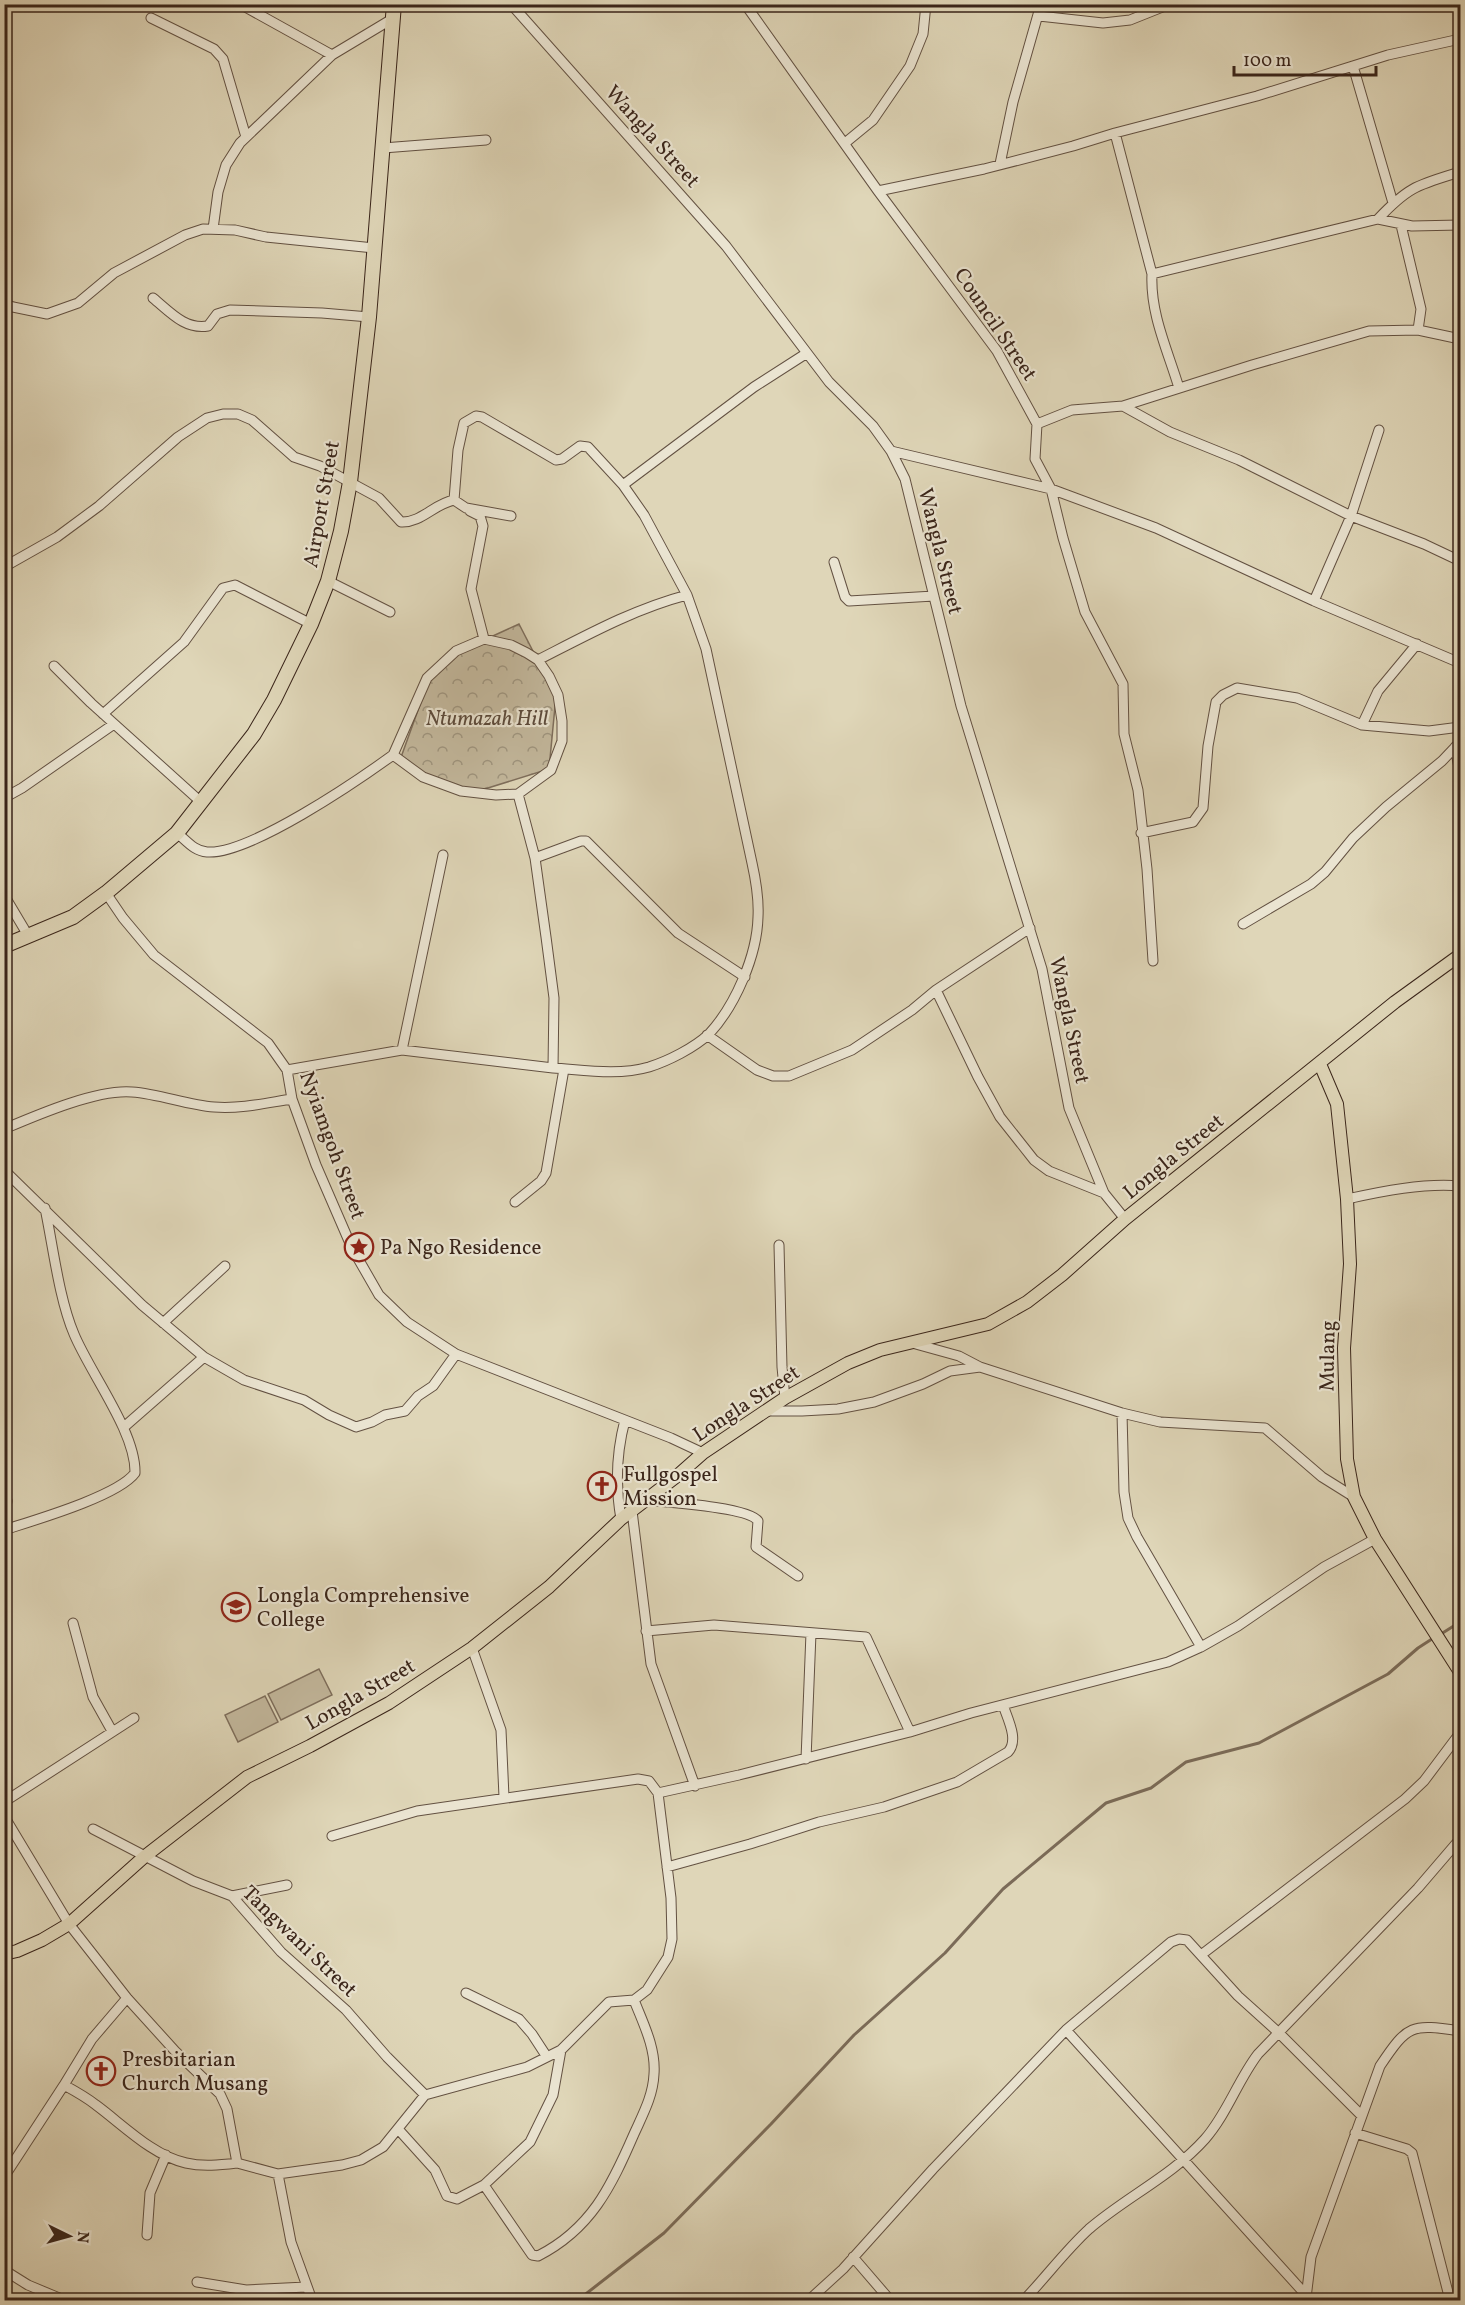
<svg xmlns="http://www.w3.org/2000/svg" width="1465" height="2305" viewBox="0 0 1465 2305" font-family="Vollkorn,serif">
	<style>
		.park { fill: url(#park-crowns); stroke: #7e6e5c; stroke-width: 1.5 }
		.garden { fill: #c3b89d; stroke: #7e6e5c; stroke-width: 1.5 }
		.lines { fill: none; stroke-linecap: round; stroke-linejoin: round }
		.stream { stroke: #7b6b58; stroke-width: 3 }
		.minor-casing { stroke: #635142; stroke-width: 11 }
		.major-casing { stroke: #3a251a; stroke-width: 14 }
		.highway-casing { stroke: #3a251a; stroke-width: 16 }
		.minor { stroke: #eae4d1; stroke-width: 9 }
		.major { stroke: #dfd6b8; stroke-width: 12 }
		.highway { stroke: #dfd6b8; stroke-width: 14 }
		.labels { text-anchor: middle; stroke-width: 4.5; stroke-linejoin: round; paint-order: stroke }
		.street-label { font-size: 21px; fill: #3a251a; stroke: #eae4d1 }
		.park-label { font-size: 21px; font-style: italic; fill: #5c4a3b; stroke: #eae4d1 }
		.poi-label { font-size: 21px; fill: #3a251a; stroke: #eae4d1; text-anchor: start }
	</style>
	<defs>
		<pattern id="park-crowns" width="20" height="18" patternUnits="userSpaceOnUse" patternTransform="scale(1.5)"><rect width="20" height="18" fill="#c3b89d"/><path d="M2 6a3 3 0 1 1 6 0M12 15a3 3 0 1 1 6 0" fill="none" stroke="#9f957f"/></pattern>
	</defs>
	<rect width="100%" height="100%" fill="#dfd6b8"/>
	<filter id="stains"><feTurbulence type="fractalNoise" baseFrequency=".00333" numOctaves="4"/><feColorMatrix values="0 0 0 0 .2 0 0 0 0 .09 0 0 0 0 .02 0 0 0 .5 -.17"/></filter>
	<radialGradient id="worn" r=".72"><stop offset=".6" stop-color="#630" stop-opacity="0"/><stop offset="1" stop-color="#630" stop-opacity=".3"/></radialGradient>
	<path class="park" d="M519,624L556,696L549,769L472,793L423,776L400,760L430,677L458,652Z"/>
	<path class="garden" d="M319,1669L332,1695L281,1720L268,1694Z
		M265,1696L278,1722L238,1742L225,1715Z"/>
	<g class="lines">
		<path class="stream" d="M1441,1634L1460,1622
			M578,2300L664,2233L771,2124L854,2035L945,1953L1003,1889L1106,1803L1151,1788L1186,1762L1259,1743L1388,1674L1418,1648L1435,1637"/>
		<g class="minor-casing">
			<path id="minor" d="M240,4L332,55
				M511,4L726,246L829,382L873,426L891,451L905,479L961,706L1042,969L1069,1108L1104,1193L1125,1219
				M745,4L878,191L997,351L1037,424L1035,459L1051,489L1156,528L1314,601L1460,663
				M1039,16L1103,23L1130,20L1170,4
				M151,18L214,49L223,59L246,137
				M1353,66L1393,203
				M1115,133L1152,274
				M845,143L873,120L910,66L923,34L926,4
				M383,148L486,140
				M1000,164L1013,102L1041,4
				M878,191L984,169L1073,146L1115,133L1257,96L1388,55L1460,39
				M1378,219C1409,186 1418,185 1460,172
				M1401,225L1421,309L1418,330
				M213,229L218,192L226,165L240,143L332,55L392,19
				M153,298C170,312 185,330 208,326L217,314L230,310L322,313L369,317
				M4,303L13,307L47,314L78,303L114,273L185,235L203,229L235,230L266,237L374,248
				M1179,388C1168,351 1150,314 1152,274L1378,219L1412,226L1460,225
				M1123,406L1170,432L1239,460L1351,516L1424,544L1460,561
				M1037,424L1072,410L1123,406L1252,365L1369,331L1418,330L1460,339
				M891,451L1051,489L1063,538L1085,612L1123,684L1124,734L1138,790L1147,869L1153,961
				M623,485L754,387L807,353
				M454,500L458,450L464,423L476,416L482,417L556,460L562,459L580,446L588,447L623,485L644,515L687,595L706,649L752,863C756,881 759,899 758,917C757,956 735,1006 709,1034C694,1048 668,1061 649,1067C618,1076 584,1070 553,1068
				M470,511L480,516L483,526L471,589L484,639
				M834,562L845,597L849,601L934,596
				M4,567L57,537L99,506L178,437L207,418L223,414H238L252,420L294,457L320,466L379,498L401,522C421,523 434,504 454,500L466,508L511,516
				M328,581L390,612
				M1314,601L1351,516L1379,430
				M484,639L511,645L527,653L538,660L549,676L558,695L562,721V741L551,770L518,794L496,795L461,791L423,777L393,755L427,678L456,651Z
				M538,660C587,635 634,609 687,595
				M54,666L91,703L202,803
				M103,714L184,642L223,588L235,585L311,624
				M1362,725L1378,691L1417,644
				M1455,747L1460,773
				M4,798L22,788L114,724
				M177,833C187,841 194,851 207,852C249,855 357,781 393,755
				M1141,833L1193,822L1203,808L1208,746L1216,702L1223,695L1237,688L1297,698L1362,725L1429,731L1460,727
				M535,858L581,841H586L678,933L745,977
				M106,893L123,918L154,955L268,1043L287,1070L292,1099L316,1165L352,1248L379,1295L407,1322L456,1354L671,1438L703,1453
				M4,895L29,937
				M1243,924L1311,884L1325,872L1353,838L1386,807L1442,761L1460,742
				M936,990L978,1077L1000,1117L1034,1160L1049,1171L1104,1193
				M707,1035L757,1070L773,1076H789L852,1050L912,1010L936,990L1030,928
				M402,1050L443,855
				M287,1070L402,1050L553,1068L554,998L546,937L535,858L518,794
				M4,1129C37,1115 97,1089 132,1092C160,1094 187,1105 214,1107C241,1109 266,1103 292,1099
				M4,1170L142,1305L204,1357L244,1380L304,1400L329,1415L356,1427L372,1422L385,1415L405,1411L418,1396L433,1386L456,1354
				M1347,1199C1383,1191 1423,1183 1460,1186
				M515,1202L541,1181L546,1173L564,1069
				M779,1245L782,1367L785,1398
				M163,1323L225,1266
				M912,1343L959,1356L980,1367L1122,1413L1160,1422L1265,1428L1322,1477L1354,1497
				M766,1411H802L838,1409L874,1402L923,1384L950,1371L980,1367
				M1122,1413L1124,1492L1128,1518L1137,1537L1201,1647
				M124,1427L204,1357
				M4,1487L7,1501L4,1519
				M645,1500C665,1502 749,1507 758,1521L756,1547L798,1576
				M632,1511L651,1664L695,1786
				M621,1519C615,1485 616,1454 625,1420
				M4,1530C35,1520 118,1496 135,1473C136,1432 90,1373 74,1334C59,1299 53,1246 45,1208
				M73,1623L93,1697L112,1731
				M646,1631L714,1625L866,1637L910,1732L971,1713L1168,1662L1201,1647L1238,1626L1324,1567L1375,1539
				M472,1648L501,1730L504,1797
				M806,1759L811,1633
				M658,1793L739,1775L910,1732
				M4,1802L134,1718
				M4,1816L69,1924L127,1998L175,2051L220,2094L227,2109L237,2163L278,2174L342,2165L361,2160L383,2147L425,2095L527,2067L561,2050L553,2095L530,2142L484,2185L457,2199L447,2196L435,2170L398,2129
				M93,1829L193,1881L232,1896L281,1952L346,2010L387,2057L425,2095
				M332,1836L417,1811L638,1779L649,1781L658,1793L671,1898L672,1939L668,1957L647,1990L634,2000L609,2002L561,2050
				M667,1867L750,1844L819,1822L884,1807L957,1782L1008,1752C1019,1740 1008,1720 1003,1705
				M232,1896L287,1885
				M1201,1955L1405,1799L1424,1781L1460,1733
				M466,1993L519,2019L532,2034L547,2057
				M127,1998L92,2039L64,2085C75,2091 86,2097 96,2105C122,2124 153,2156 186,2163C203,2167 220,2165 237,2163
				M1066,2030L1306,2295
				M1355,2133L1407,2149L1412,2153L1450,2300
				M278,2174L291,2242L312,2300
				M4,2177L64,2085
				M484,2185L532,2255L538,2256C591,2229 611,2187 634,2134C643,2114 653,2096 654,2074C656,2048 643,2023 634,2000
				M147,2235L150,2193L166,2155
				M853,2257L890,2300
				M4,2270L28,2285L64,2300
				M197,2282L246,2290L306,2287
				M1306,2298L1311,2257L1380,2066C1408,2024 1411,2024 1460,2031
				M809,2300L843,2269L933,2169L1066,2030L1171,1942L1179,1939L1187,1940L1238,1996L1279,2033L1361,2115
				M1024,2300C1046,2277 1066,2250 1089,2229C1126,2197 1172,2176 1205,2139C1227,2114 1238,2080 1258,2054L1418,1888L1460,1839"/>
		</g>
		<g class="major-casing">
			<path id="major" d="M1320,1064L1337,1104L1347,1199L1350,1264L1344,1348L1347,1459L1354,1497L1375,1539L1460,1672
				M4,1954L17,1951L42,1940L69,1924L144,1857L247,1777L310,1746L389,1703L472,1648L549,1587L621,1519L677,1476L703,1453L785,1398L848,1363L880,1350L988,1324L1027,1302L1062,1275L1125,1219L1395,1002L1460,955"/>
		</g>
		<g class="highway-casing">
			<path id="highway" d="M4,946L73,917L106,893L177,833L254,734L274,700L311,624L328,581L341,531L350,482L369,317L394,4"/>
		</g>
		<use href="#minor" class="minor"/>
		<use href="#major" class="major"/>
		<use href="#highway" class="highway"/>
	</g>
	<defs>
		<g id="sight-ring" transform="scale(1.5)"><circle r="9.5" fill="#eae4d1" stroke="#8f2418" stroke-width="1.5"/><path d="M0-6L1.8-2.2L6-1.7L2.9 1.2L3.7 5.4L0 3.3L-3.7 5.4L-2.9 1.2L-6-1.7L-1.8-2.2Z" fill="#8f2418"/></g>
		<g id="church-ring" transform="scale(1.5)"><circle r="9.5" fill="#eae4d1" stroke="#8f2418" stroke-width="1.5"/><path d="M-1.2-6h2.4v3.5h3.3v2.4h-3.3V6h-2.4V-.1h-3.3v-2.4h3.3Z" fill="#8f2418"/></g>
		<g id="school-ring" transform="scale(1.5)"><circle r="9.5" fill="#eae4d1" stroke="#8f2418" stroke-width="1.5"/><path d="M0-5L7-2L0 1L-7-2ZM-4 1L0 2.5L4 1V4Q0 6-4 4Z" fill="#8f2418"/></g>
	</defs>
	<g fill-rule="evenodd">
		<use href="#sight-ring" x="359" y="1247"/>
		<use href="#church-ring" x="602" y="1486"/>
		<use href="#school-ring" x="236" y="1607"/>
		<use href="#church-ring" x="101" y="2071"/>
	</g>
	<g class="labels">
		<g class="street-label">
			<text transform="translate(653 136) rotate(48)" y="7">Wangla Street</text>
			<text transform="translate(996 324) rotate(56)" y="7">Council Street</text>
			<text transform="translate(321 504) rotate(-80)" y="7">Airport Street</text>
			<text transform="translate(941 551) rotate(76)" y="7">Wangla Street</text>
			<text transform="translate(1070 1020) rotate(78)" y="7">Wangla Street</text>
			<text transform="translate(333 1145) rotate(70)" y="7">Nyiamgoh Street</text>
			<text transform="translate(1173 1156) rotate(-39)" y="7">Longla Street</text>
			<text transform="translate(1327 1356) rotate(-89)" y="7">Mulang</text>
			<text transform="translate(746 1403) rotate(-33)" y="7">Longla Street</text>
			<text transform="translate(360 1694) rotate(-30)" y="7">Longla Street</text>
			<text transform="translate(300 1941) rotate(44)" y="7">Tangwani Street</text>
		</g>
		<g class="park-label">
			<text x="487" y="725">Ntumazah Hill</text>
		</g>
		<g class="poi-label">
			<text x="380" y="1254">Pa Ngo Residence</text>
			<text x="623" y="1481">Fullgospel<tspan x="623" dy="24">Mission</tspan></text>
			<text x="257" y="1602">Longla Comprehensive<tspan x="257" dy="24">College</tspan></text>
			<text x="122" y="2066">Presbitarian<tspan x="122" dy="24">Church Musang</tspan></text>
		</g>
	</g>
	<rect width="1465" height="2305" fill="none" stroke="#dfd6b8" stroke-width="24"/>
	<rect x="6" y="6" width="1453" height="2293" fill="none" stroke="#3a251a" stroke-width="3"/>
	<rect x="12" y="12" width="1441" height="2281" fill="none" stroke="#3a251a" stroke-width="1.5"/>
	<g transform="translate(69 2236) rotate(95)" stroke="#eae4d1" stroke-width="4.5" paint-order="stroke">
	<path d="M0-4.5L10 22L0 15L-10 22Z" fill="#3a251a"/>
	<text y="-9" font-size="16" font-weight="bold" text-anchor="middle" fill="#3a251a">N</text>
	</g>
	<path d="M1234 66v9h142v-9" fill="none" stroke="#3a251a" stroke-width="3"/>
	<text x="1243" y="66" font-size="18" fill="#3a251a" stroke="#eae4d1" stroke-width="4.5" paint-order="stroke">100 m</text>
	<rect width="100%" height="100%" filter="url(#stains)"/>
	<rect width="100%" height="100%" fill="url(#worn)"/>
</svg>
